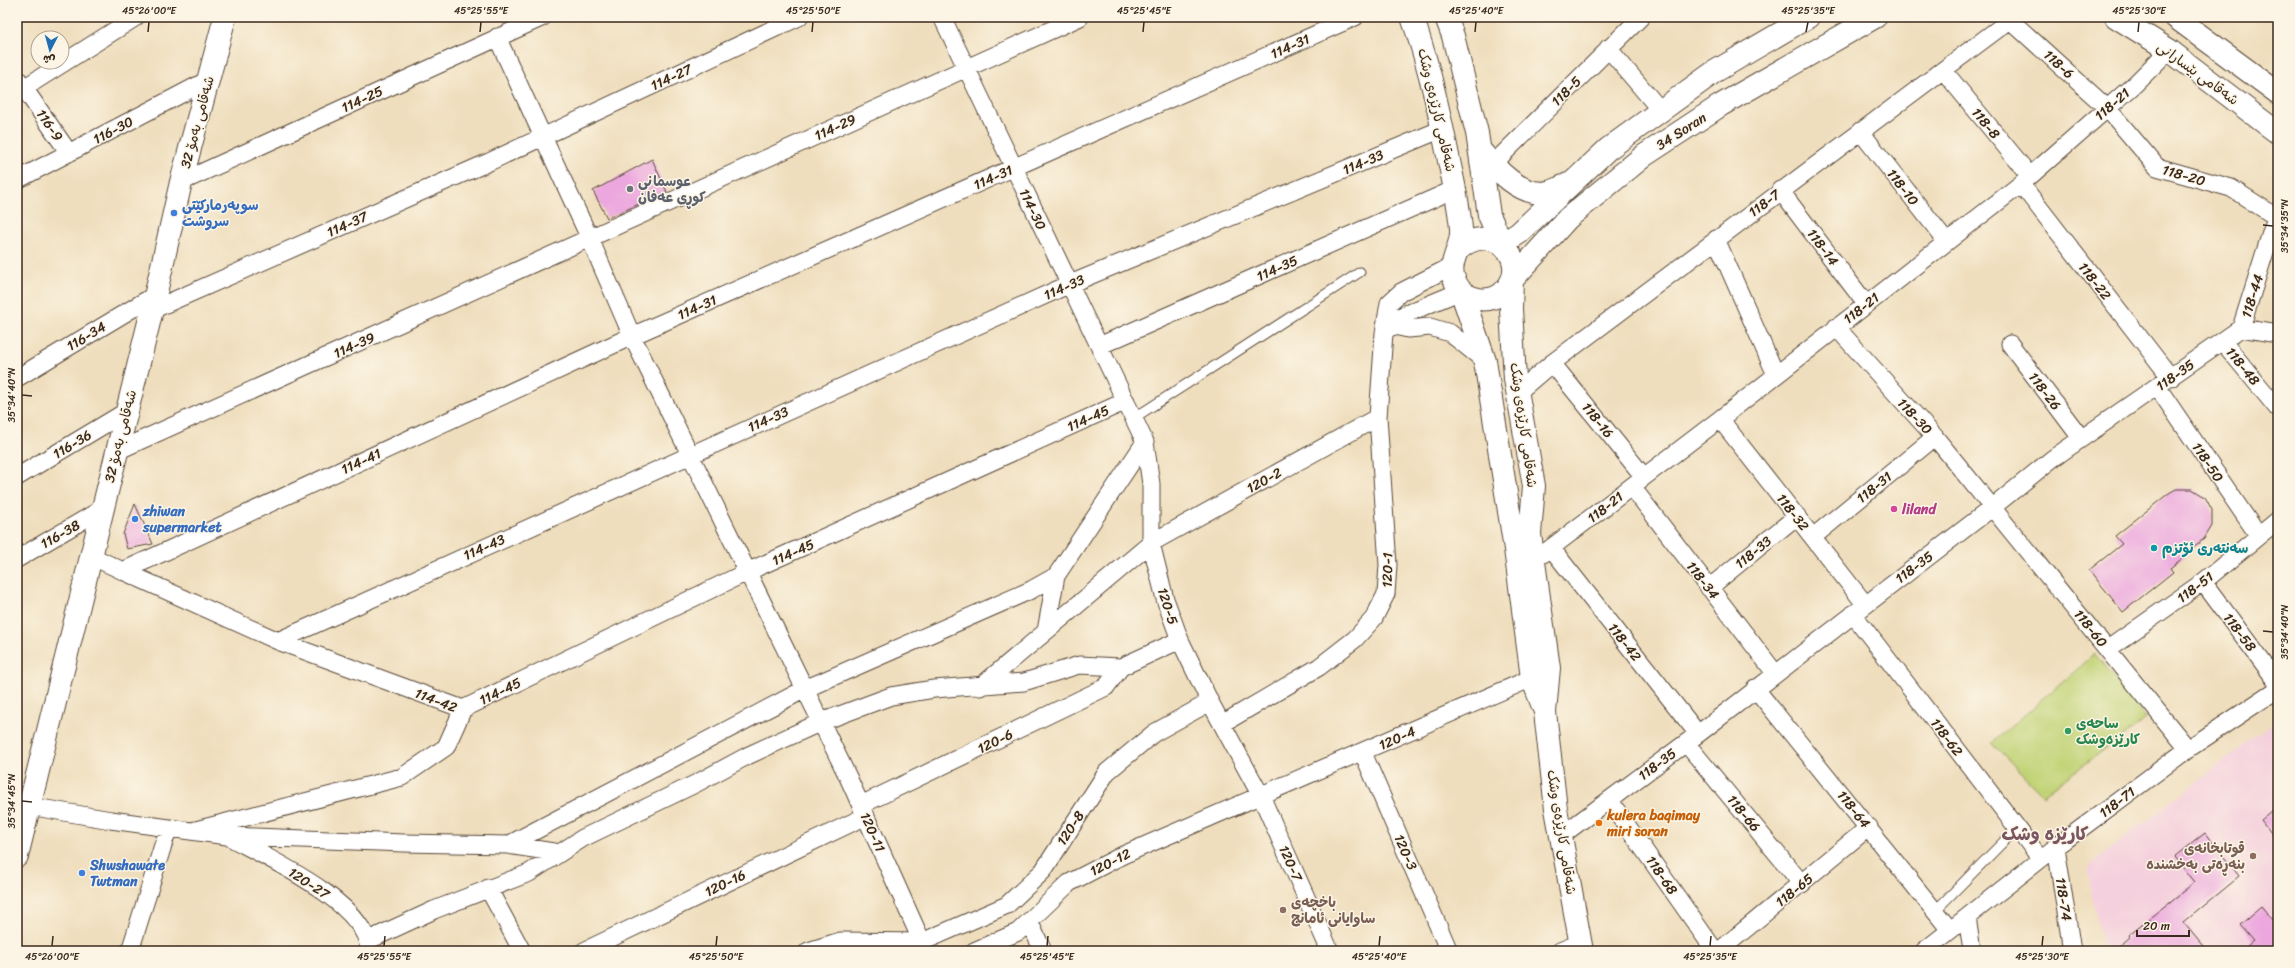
<svg xmlns="http://www.w3.org/2000/svg" width="2295" height="968" viewBox="0 0 2295 968" font-family="Sriracha,'Playpen Sans Arabic',sans-serif">
	<style>
		.built { fill: #f4cfdd }
		.green { fill: #c1d376; stroke: #7e7e4a }
		.building { fill: #eca8de }
		.lines { fill: none; stroke-linecap: round; stroke-linejoin: round }
		.lane-casing { stroke: #564536; stroke-width: 11 }
		.street-casing { stroke: #564536; stroke-width: 19 }
		.secondary-casing { stroke: #564536; stroke-width: 24 }
		.lane { stroke: #fff; stroke-width: 9 }
		.street { stroke: #fff; stroke-width: 17 }
		.secondary { stroke: #fff; stroke-width: 22 }
		.ticks { fill: none; stroke: #3b2a1e; stroke-width: 1.5 }
		.worship-dot { fill: #6b7280; stroke: #fcf5e5; stroke-width: 1.5 }
		.shop-dot { fill: #3f7fe0; stroke: #fcf5e5; stroke-width: 1.5 }
		.hotel-dot { fill: #d1479c; stroke: #fcf5e5; stroke-width: 1.5 }
		.culture-dot { fill: #0f9aa8; stroke: #fcf5e5; stroke-width: 1.5 }
		.leisure-dot { fill: #2e9e5b; stroke: #fcf5e5; stroke-width: 1.5 }
		.food-dot { fill: #e8710a; stroke: #fcf5e5; stroke-width: 1.5 }
		.education-dot { fill: #8d6e63; stroke: #fcf5e5; stroke-width: 1.5 }
		.labels { text-anchor: middle; stroke-width: 3; stroke-linejoin: round; paint-order: stroke }
		.street-label { font-size: 14px; fill: #3b2a1e; stroke: #fcf5e5 }
		.worship-label { font-size: 14px; font-weight: bold; fill: #5b616d; stroke: #fcf5e5; text-anchor: start }
		.shop-label { font-size: 14px; font-weight: bold; fill: #366cbe; stroke: #fcf5e5; text-anchor: start }
		.hotel-label { font-size: 14px; font-weight: bold; fill: #b23c85; stroke: #fcf5e5; text-anchor: start }
		.culture-label { font-size: 14px; font-weight: bold; fill: #0d838f; stroke: #fcf5e5; text-anchor: start }
		.leisure-label { font-size: 14px; font-weight: bold; fill: #27864d; stroke: #fcf5e5; text-anchor: start }
		.food-label { font-size: 14px; font-weight: bold; fill: #c56008; stroke: #fcf5e5; text-anchor: start }
		.education-label { font-size: 14px; font-weight: bold; fill: #785e54; stroke: #fcf5e5; text-anchor: end }
		.district-label { font-size: 18px; font-weight: bold; fill: #795661; stroke: #fcf5e5 }
		.neatline { fill: none; stroke: #3b2a1e; stroke-width: 1.5 }
		.ticks-label { font-size: 10px; text-anchor: middle; fill: #3b2a1e }
	</style>
	<rect width="100%" height="100%" fill="#fcf5e5"/>
	<filter id="ink" filterUnits="userSpaceOnUse"><feTurbulence type="fractalNoise" baseFrequency=".025" numOctaves="2"/><feDisplacementMap in="SourceGraphic" scale="8" xChannelSelector="R" yChannelSelector="G"/><feConvolveMatrix kernelMatrix="1 2 1 2 8 2 1 2 1" color-interpolation-filters="sRGB"/></filter>
	<filter id="wash" filterUnits="userSpaceOnUse"><feTurbulence type="fractalNoise" baseFrequency=".012" numOctaves="4" result="noise"/><feDisplacementMap in="SourceGraphic" scale="16" xChannelSelector="R" yChannelSelector="G"/><feGaussianBlur stdDeviation="0.9" result="paint"/><feColorMatrix in="noise" values="0 0 0 0 0 0 0 0 0 0 0 0 0 0 0 0 0 1.4 0 .05"/><feComposite in="paint" operator="in"/></filter>
	<g filter="url(#wash)">
		<rect width="100%" height="100%" fill="#efdebd"/>
		<path class="built" d="M2278,719V951H2103L2088,873L2093,862Z"/>
		<path class="green" d="M2095,654L2146,719L2043,795L1992,743Z"/>
		<g id="blocks">
			<path class="building" d="M652,159L667,192L607,218L593,191Z
				M2176,489H2192L2205,497L2212,510V526L2204,539L2186,552L2188,554L2170,568L2173,572L2123,612L2089,570L2122,544L2115,536L2169,493Z
				M135,504L153,544L127,549L123,534Z
				M2278,806V842L2261,820Z
				M2205,833L2239,876L2183,922L2207,951H2113L2129,937L2128,935L2195,882L2175,857Z
				M2261,907L2278,927V951H2242L2254,941L2240,925Z"/>
		</g>
	</g>
	<g filter="url(#ink)">
		<use href="#blocks" fill-opacity="0" stroke="#564536" stroke-width="1"/>
		<g class="lines">
			<g class="lane-casing">
				<path id="lane" d="M1134,418L1360,272
					M1935,911L2017,828"/>
			</g>
			<g class="street-casing">
				<path id="street" d="M942,17L1145,442L1151,484V543L1165,599L1180,640L1210,702L1261,796L1330,951
					M2010,20L2107,108L2157,167L2231,188L2278,218
					M497,37L590,239L632,336L848,777L922,942
					M1608,48L1661,111
					M1943,70L2030,176
					M17,78L69,153
					M24,88L136,17
					M1860,131L1947,242
					M1492,165L1641,17
					M17,180L208,80
					M181,182L543,17
					M2021,184L2171,378
					M1780,190L1866,304
					M1716,239L1776,375
					M152,310L489,162L799,17
					M1390,325L1408,329L1430,327L1450,333L1485,361
					M1836,327L1935,437L2188,749
					M2241,328L2276,217
					M1386,331L1396,318L1461,291
					M2223,342L2278,409
					M2010,344L2081,438
					M1099,346L1455,189
					M1552,363L1644,477
					M17,378L155,295
					M2158,388L2258,535
					M1518,392L1552,363L2014,17
					M1720,419L1865,604
					M117,451L1080,17
					M17,477L127,411
					M1632,487L1775,673
					M1813,537L1935,437
					M1552,549L1698,734
					M1543,554L1720,419L2021,184L2135,84L2169,50
					M91,556L123,571L632,336L1355,17
					M17,559L102,509
					M123,571L278,641L463,709L446,747L402,777L192,831
					M2203,582L2278,683
					M1709,588L1797,516
					M1853,614L2041,859
					M1046,631L1056,576
					M278,641L1070,284L1442,129
					M2108,649L2203,582L2278,520
					M980,687L1151,543L1378,417
					M1755,688L1950,930
					M463,709L747,572L1126,401
					M1222,724L1319,667L1355,639L1374,618L1386,594L1388,565L1378,417L1384,333L1389,303L1401,292L1452,266
					M1686,743L1802,884
					M1363,753L1449,951
					M1609,800L1715,951
					M17,804L111,820L227,836L404,843L508,845L560,853
					M861,805L1106,687L1121,667
					M1562,835L1698,734L1993,507L2052,459L2241,328L2278,334
					M231,838C268,858 368,904 369,951
					M508,845L805,689L1031,590L1056,576L1145,442
					M2056,847L2072,951
					M488,888L522,951
					M1967,917L1972,951
					M1029,921L1043,951
					M369,940L434,910L529,873L583,838L697,783L747,756L821,722L891,696L934,689L1024,682L1079,665L1121,667L1180,640
					M130,951L168,829
					M584,951L866,816
					M808,951L840,941L922,942L1007,905L1043,871L1107,772L1154,733L1210,702
					M974,951L1018,932L1069,883L1123,855L1532,678
					M1560,951L1580,943
					M1719,951L1869,827
					M1924,951L2056,847L2188,749L2278,689"/>
			</g>
			<g class="secondary-casing">
				<path id="secondary" d="M1412,17C1428,61 1438,106 1447,151C1452,177 1459,203 1461,229C1463,247 1446,263 1455,281C1463,302 1494,306 1507,288C1531,258 1490,218 1457,251
					M1446,17L1453,36L1477,133L1489,215L1502,244L1519,233L1608,149L1714,72L1808,17
					M2116,17L2169,50L2278,133
					M2175,17L2278,93
					M1479,149C1495,168 1521,198 1548,192C1554,191 1561,187 1568,184
					M1461,291L1485,361L1515,549L1532,678L1544,709
					M17,856L152,310L181,182L225,17
					M1582,951L1556,809L1545,712L1549,668L1530,534L1534,486L1515,379L1511,309L1512,280L1568,218L1645,155L1721,105L1875,17"/>
			</g>
			<use href="#lane" class="lane"/>
			<use href="#street" class="street"/>
			<use href="#secondary" class="secondary"/>
		</g>
	</g>
	<path class="ticks" d="M148,32L149,22M480,32L481,22M812,32L813,22M1143,32L1144,22M1475,32L1476,22M1806,32L1808,22M2138,32L2139,22M2263,225L2273,226M22,395L32,396M2263,631L2273,632M22,801L32,802M52,946L53,936M384,946L385,936M716,946L717,936M1047,946L1048,936M1379,946L1380,936M1710,946L1711,936M2042,946L2043,936"/>
	<circle class="worship-dot" cx="630" cy="189" r="4"/>
	<g class="shop-dot">
		<circle cx="174" cy="213" r="4"/>
		<circle cx="135" cy="519" r="4"/>
		<circle cx="82" cy="873" r="4"/>
	</g>
	<circle class="hotel-dot" cx="1894" cy="509" r="4"/>
	<circle class="culture-dot" cx="2154" cy="548" r="4"/>
	<circle class="leisure-dot" cx="2068" cy="731" r="4"/>
	<circle class="food-dot" cx="1599" cy="823" r="4"/>
	<g class="education-dot">
		<circle cx="2253" cy="856" r="4"/>
		<circle cx="1283" cy="910" r="4"/>
	</g>
	<g class="labels">
		<g class="street-label">
			<text transform="translate(1290 46) rotate(-24)" y="5">114-31</text>
			<text transform="translate(2059 64) rotate(42)" y="5">118-6</text>
			<text transform="translate(2198 73) rotate(36)" y="5">شەقامی بێسارانی</text>
			<text transform="translate(671 77) rotate(-25)" y="5">114-27</text>
			<text transform="translate(1566 91) rotate(-45)" y="5">118-5</text>
			<text transform="translate(362 99) rotate(-25)" y="5">114-25</text>
			<text transform="translate(2112 104) rotate(-41)" y="5">118-21</text>
			<text transform="translate(1437 110) rotate(77)" y="5">شەقامی کارێزەی وشک</text>
			<text transform="translate(197 122) rotate(-75)" y="5">شەقامی بەمۆ 32</text>
			<text transform="translate(1986 123) rotate(51)" y="5">118-8</text>
			<text transform="translate(50 125) rotate(55)" y="5">116-9</text>
			<text transform="translate(835 127) rotate(-25)" y="5">114-29</text>
			<text transform="translate(113 130) rotate(-28)" y="5">116-30</text>
			<text transform="translate(1681 131) rotate(-33)" y="5">34 Soran</text>
			<text transform="translate(1363 162) rotate(-23)" y="5">114-33</text>
			<text transform="translate(2184 175) rotate(16)" y="5">118-20</text>
			<text transform="translate(993 177) rotate(-24)" y="5">114-31</text>
			<text transform="translate(1903 187) rotate(52)" y="5">118-10</text>
			<text transform="translate(1764 203) rotate(-37)" y="5">118-7</text>
			<text transform="translate(1033 209) rotate(64)" y="5">114-30</text>
			<text transform="translate(347 224) rotate(-24)" y="5">114-37</text>
			<text transform="translate(1823 247) rotate(53)" y="5">118-14</text>
			<text transform="translate(1277 268) rotate(-24)" y="5">114-35</text>
			<text transform="translate(2095 281) rotate(52)" y="5">118-22</text>
			<text transform="translate(1064 287) rotate(-24)" y="5">114-33</text>
			<text transform="translate(2252 296) rotate(-73)" y="5">118-44</text>
			<text transform="translate(697 307) rotate(-24)" y="5">114-31</text>
			<text transform="translate(1861 308) rotate(-38)" y="5">118-21</text>
			<text transform="translate(86 336) rotate(-31)" y="5">116-34</text>
			<text transform="translate(354 345) rotate(-24)" y="5">114-39</text>
			<text transform="translate(2243 366) rotate(51)" y="5">118-48</text>
			<text transform="translate(2175 375) rotate(-35)" y="5">118-35</text>
			<text transform="translate(2045 391) rotate(53)" y="5">118-26</text>
			<text transform="translate(1915 416) rotate(47)" y="5">118-30</text>
			<text transform="translate(1088 418) rotate(-24)" y="5">114-45</text>
			<text transform="translate(768 419) rotate(-24)" y="5">114-33</text>
			<text transform="translate(1598 420) rotate(51)" y="5">118-16</text>
			<text transform="translate(1524 425) rotate(82)" y="5">شەقامی کارێزەی وشک</text>
			<text transform="translate(120 436) rotate(-76)" y="5">شەقامی بەمۆ 32</text>
			<text transform="translate(72 444) rotate(-31)" y="5">116-36</text>
			<text transform="translate(361 461) rotate(-25)" y="5">114-41</text>
			<text transform="translate(2208 462) rotate(56)" y="5">118-50</text>
			<text transform="translate(1264 480) rotate(-29)" y="5">120-2</text>
			<text transform="translate(1874 487) rotate(-39)" y="5">118-31</text>
			<text transform="translate(1605 507) rotate(-38)" y="5">118-21</text>
			<text transform="translate(1793 512) rotate(52)" y="5">118-32</text>
			<text transform="translate(60 534) rotate(-30)" y="5">116-38</text>
			<text transform="translate(484 547) rotate(-24)" y="5">114-43</text>
			<text transform="translate(793 552) rotate(-24)" y="5">114-45</text>
			<text transform="translate(1753 552) rotate(-39)" y="5">118-33</text>
			<text transform="translate(1914 567) rotate(-37)" y="5">118-35</text>
			<text transform="translate(1387 570) rotate(-89)" y="5">120-1</text>
			<text transform="translate(1703 580) rotate(52)" y="5">118-34</text>
			<text transform="translate(2195 587) rotate(-37)" y="5">118-51</text>
			<text transform="translate(1168 606) rotate(72)" y="5">120-5</text>
			<text transform="translate(2091 628) rotate(51)" y="5">118-60</text>
			<text transform="translate(2240 632) rotate(53)" y="5">118-58</text>
			<text transform="translate(1625 642) rotate(52)" y="5">118-42</text>
			<text transform="translate(500 691) rotate(-26)" y="5">114-45</text>
			<text transform="translate(436 700) rotate(21)" y="5">114-42</text>
			<text transform="translate(1947 737) rotate(53)" y="5">118-62</text>
			<text transform="translate(1397 738) rotate(-24)" y="5">120-4</text>
			<text transform="translate(995 741) rotate(-26)" y="5">120-6</text>
			<text transform="translate(1657 764) rotate(-37)" y="5">118-35</text>
			<text transform="translate(2117 802) rotate(-37)" y="5">118-71</text>
			<text transform="translate(1854 809) rotate(51)" y="5">118-64</text>
			<text transform="translate(1744 813) rotate(50)" y="5">118-66</text>
			<text transform="translate(1070 828) rotate(-57)" y="5">120-8</text>
			<text transform="translate(873 832) rotate(66)" y="5">120-11</text>
			<text transform="translate(1562 832) rotate(81)" y="5">شەقامی کارێزەی وشک</text>
			<text transform="translate(1406 852) rotate(66)" y="5">120-3</text>
			<text transform="translate(1110 862) rotate(-27)" y="5">120-12</text>
			<text transform="translate(1291 863) rotate(66)" y="5">120-7</text>
			<text transform="translate(1662 875) rotate(55)" y="5">118-68</text>
			<text transform="translate(309 883) rotate(33)" y="5">120-27</text>
			<text transform="translate(725 883) rotate(-26)" y="5">120-16</text>
			<text transform="translate(1794 890) rotate(-39)" y="5">118-65</text>
			<text transform="translate(2064 899) rotate(81)" y="5">118-74</text>
		</g>
		<g class="worship-label">
			<text x="638" y="186">عوسمانی<tspan x="638" dy="16">کوڕی عەفان</tspan></text>
		</g>
		<g class="shop-label">
			<text x="182" y="210">سوپەرمارکێتی<tspan x="182" dy="16">سروشت</tspan></text>
			<text x="143" y="516">zhiwan<tspan x="143" dy="16">supermarket</tspan></text>
			<text x="90" y="870">Shwshawate<tspan x="90" dy="16">Twtman</tspan></text>
		</g>
		<g class="hotel-label">
			<text x="1902" y="514">liland</text>
		</g>
		<g class="culture-label">
			<text x="2162" y="553">سەنتەری ئۆتزم</text>
		</g>
		<g class="leisure-label">
			<text x="2076" y="728">ساحه‌ی<tspan x="2076" dy="16">کارێزه‌وشک</tspan></text>
		</g>
		<g class="food-label">
			<text x="1607" y="820">kulera baqimay<tspan x="1607" dy="16">miri soran</tspan></text>
		</g>
		<g class="education-label">
			<text x="2245" y="853">قوتابخانەی<tspan x="2245" dy="16">بنەڕەتی بەخشندە</tspan></text>
			<text x="1291" y="907" text-anchor="start">باخچەی<tspan x="1291" dy="16">ساوایانی ئامانج</tspan></text>
		</g>
		<g class="district-label">
			<text x="2045" y="840">کارێزە وشک</text>
		</g>
	</g>
	<rect width="2295" height="968" fill="none" stroke="#fcf5e5" stroke-width="44"/>
	<g transform="translate(50 50) rotate(186)"><circle r="19" fill="#fcf5e5" stroke="#afa495"/>
	<path d="M0-3L7 15L0 10L-7 15Z" fill="#1f6fb2"/>
	<text y="-6" font-size="11" font-weight="bold" text-anchor="middle" fill="#3b2a1e">ش</text>
	</g>
	<path d="M2137 930v6h52v-6" fill="none" stroke="#3b2a1e" stroke-width="2"/>
	<text x="2143" y="930" font-size="12" fill="#3b2a1e" stroke="#fcf5e5" stroke-width="3" paint-order="stroke">20 m</text>
	<rect x="22" y="22" width="2251" height="924" class="neatline"/>
	<g class="ticks-label">
		<text x="149" y="14">45°26'00"E</text>
		<text x="481" y="14">45°25'55"E</text>
		<text x="813" y="14">45°25'50"E</text>
		<text x="1144" y="14">45°25'45"E</text>
		<text x="1476" y="14">45°25'40"E</text>
		<text x="1808" y="14">45°25'35"E</text>
		<text x="2139" y="14">45°25'30"E</text>
		<text transform="translate(2284 226) rotate(-90)" y="4">35°34'35"N</text>
		<text transform="translate(11 395) rotate(-90)" y="4">35°34'40"N</text>
		<text transform="translate(2284 632) rotate(-90)" y="4">35°34'40"N</text>
		<text transform="translate(11 801) rotate(-90)" y="4">35°34'45"N</text>
		<text x="52" y="960">45°26'00"E</text>
		<text x="384" y="960">45°25'55"E</text>
		<text x="716" y="960">45°25'50"E</text>
		<text x="1047" y="960">45°25'45"E</text>
		<text x="1379" y="960">45°25'40"E</text>
		<text x="1710" y="960">45°25'35"E</text>
		<text x="2042" y="960">45°25'30"E</text>
	</g>
</svg>
